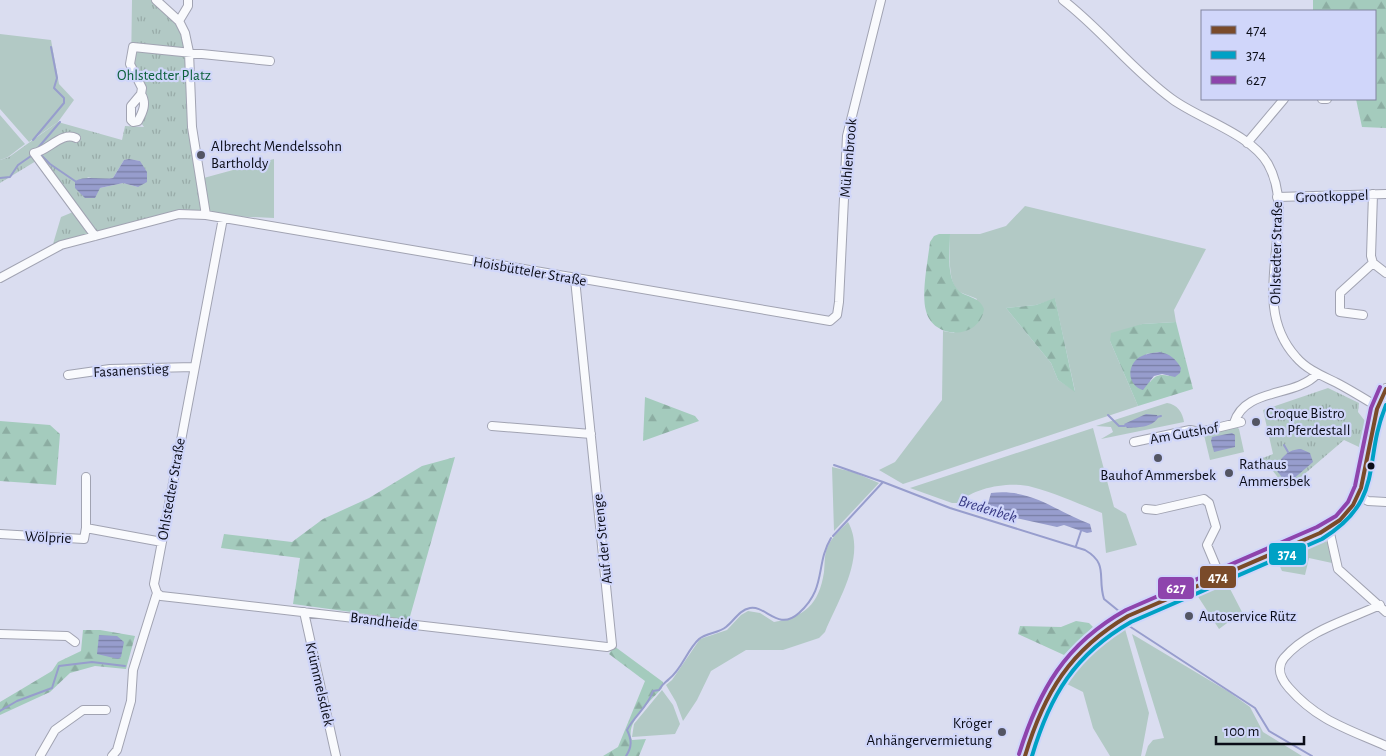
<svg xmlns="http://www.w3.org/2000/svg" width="1386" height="756" viewBox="0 0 1386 756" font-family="'Alegreya Sans',sans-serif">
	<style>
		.green { fill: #b2c9c5; fill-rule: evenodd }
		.forest { fill: url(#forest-firs); fill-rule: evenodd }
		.park { fill: url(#park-tufts); fill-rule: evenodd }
		.water { fill: url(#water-rules) }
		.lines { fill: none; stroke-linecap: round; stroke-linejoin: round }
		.stream { stroke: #979dcd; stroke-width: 2 }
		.minor-casing { stroke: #a1a3b2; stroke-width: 10 }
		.major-casing { stroke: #a1a3b2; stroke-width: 12 }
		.minor { stroke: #f9fafd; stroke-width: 8 }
		.major { stroke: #f9fafd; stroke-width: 10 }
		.bus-1-casing { stroke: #d0d6fa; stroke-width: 8 }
		.bus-2-casing { stroke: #d0d6fa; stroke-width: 8 }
		.bus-3-casing { stroke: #d0d6fa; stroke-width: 8 }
		.bus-1 { stroke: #7a4b2a; stroke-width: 4 }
		.bus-2 { stroke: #00a1c5; stroke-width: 4 }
		.bus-3 { stroke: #8e44ad; stroke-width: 4 }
		.poi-dot { fill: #535563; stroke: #d0d6fa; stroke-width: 2 }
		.bus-dot { fill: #0a0c17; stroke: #d0d6fa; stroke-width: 2 }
		.labels { text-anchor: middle; stroke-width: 4.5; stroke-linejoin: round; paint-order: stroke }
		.park-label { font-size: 15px; fill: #0d613d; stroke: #d0d6fa }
		.poi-label { font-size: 15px; fill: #0a0c17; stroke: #d0d6fa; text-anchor: start }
		.street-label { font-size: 15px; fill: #0a0c17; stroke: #d0d6fa }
		.water-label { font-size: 16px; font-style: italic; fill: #383a84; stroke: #d0d6fa }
		.line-badge { stroke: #d0d6fa; stroke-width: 2 }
		.badge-label { font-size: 14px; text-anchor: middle; font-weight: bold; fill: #fff }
	</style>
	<defs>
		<pattern id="forest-firs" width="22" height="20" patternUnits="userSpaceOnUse" patternTransform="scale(1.25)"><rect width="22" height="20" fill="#a4cbbd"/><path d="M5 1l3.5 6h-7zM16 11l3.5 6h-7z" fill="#8cada2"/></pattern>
		<pattern id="park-tufts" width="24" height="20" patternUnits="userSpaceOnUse" patternTransform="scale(1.25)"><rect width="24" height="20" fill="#b2c9c5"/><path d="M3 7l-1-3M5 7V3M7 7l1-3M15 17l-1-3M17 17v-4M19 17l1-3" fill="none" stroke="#98aba8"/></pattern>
		<pattern id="water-rules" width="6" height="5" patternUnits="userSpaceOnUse" patternTransform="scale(1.25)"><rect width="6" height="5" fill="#979dcd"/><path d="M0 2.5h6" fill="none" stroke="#797ea5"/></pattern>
	</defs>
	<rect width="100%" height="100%" fill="#daddf0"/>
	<path class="green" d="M0,34L51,40L59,84L74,100L58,122L29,142L0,109Z
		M0,115L25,144L8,157L0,160Z
		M274,159V218L206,215L200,179Z
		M1025,206L1206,249L1174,310L1176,322L1142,324L1110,341L1138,406L903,484L879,470L895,462L942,400L943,331L954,333L977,299C972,296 962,294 958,291C947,281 950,248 950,234H980L1006,226ZM1055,299L1075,391L1058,380L1051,363L1006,308L1036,305Z
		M1167,403C1177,404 1183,413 1184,422L1101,439L1113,432L1111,427L1096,426Z
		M1236,426L1239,429L1244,452L1210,460L1204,435Z
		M1093,428L1114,507L1126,514L1137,545L1106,553L1102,513C1079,504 1056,493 1032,487C1012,481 973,487 959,503H952L910,488Z
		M832,467L853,472L879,483L834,531Z
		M848,522C867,556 838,600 825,632L819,638L783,650H746L711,671L697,700L683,721L676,702L666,685L672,680L700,639L727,630L741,615L748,611L760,613L774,622C804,617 819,605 824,572C825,564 824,553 828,546C832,537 841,529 848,522Z
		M1324,540L1329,544L1332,563L1309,558L1305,575L1282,571L1277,560Z
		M1227,583L1242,612L1219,629L1197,595Z
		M1125,629L1149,713L1141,756H1110L1093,728L1083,692L1065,683C1077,659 1102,642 1125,629Z
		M1132,634L1229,692L1250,707L1263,732L1302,756H1145L1148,746L1153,740L1164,738Z
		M662,690L673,705L680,724L675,734L632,737L634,724Z"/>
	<path class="forest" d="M1313,0H1386V128L1362,127L1356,99H1375V11H1313Z
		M939,234H950C950,250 946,275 957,289C964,298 979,295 984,309C980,340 933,340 926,311C921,294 928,260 930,242L934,236Z
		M1055,298L1075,392L1058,380L1051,363L1006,308L1036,305Z
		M1176,322L1193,389L1138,406L1110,341L1111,333L1142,324ZM1160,352L1169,376C1160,374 1156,375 1150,382L1146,354Z
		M645,397L695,416L699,421L643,441Z
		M0,421L50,425L60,434L56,485L0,481Z
		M455,457L409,620L293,604L300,558L221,548L224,534L292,542L323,519L369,498L422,466Z
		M1076,621L1089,623L1093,627L1064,655L1018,634L1020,626L1061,627Z
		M83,630H100L135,636L126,669L95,666L70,673L50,692L0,715V702L52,671L58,662L81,651Z
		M614,646L663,682L662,688C652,700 624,723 632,740L646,739L639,756H603L618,747L645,681L609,654Z"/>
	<path class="park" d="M132,0H156L185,33L192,127L206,215L178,210L53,244L61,217L73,212L36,161L0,183V160L9,157L58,122L122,140L125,126L144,127L139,120L144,103L131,69ZM129,159L140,161L138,187L123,183L100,188L87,177L100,180L113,178L124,160Z
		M1328,388L1359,403L1358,412L1365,421L1359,447L1344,440L1287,489L1269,466L1260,459L1273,454L1263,410Z"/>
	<path class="water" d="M129,159L140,161L147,172V182L138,187L123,183L100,188L95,198H85L75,188V181C87,175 100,180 113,178L124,160Z
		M1160,352C1170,354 1176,359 1181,368L1180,373L1175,377L1162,374L1154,376L1143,390C1129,386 1126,369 1137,359C1143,354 1152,353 1160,352Z
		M1146,414L1157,415L1158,418C1151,428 1138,427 1127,428L1124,424Z
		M1232,433L1235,435V447L1214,452L1211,441L1212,437Z
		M1301,449L1310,453L1313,462L1291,481H1285L1277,471C1278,458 1289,449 1301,449Z
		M991,493C1032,488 1055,511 1090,524L1092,532L1087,533L1064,525L1057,527L997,514L987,507Z
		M99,635L117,636L124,642L121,657L118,659L97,654Z"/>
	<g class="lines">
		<path class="stream" d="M33,140L64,103V98L54,88L57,78L51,47
			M37,149L60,122
			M41,155L50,164L75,181
			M0,178L10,177L18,165L31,156
			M1108,415L1119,426H1125
			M1157,417L1161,416
			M1284,445L1288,452
			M834,465L883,482
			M833,536L883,482L950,508L1085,550C1109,564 1097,577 1104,599L1120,612
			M1076,546L1081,531
			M1126,624L1255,708L1269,731L1312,756
			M0,711L17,701L52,688L59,666L92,662L125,666
			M626,756C632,747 632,740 627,730C634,716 648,707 653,691L659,690C662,684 665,683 669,679C682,669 687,650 699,639C706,633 719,633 726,627C734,621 739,610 750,608C766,605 778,632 799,613C827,588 815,565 831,538"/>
		<g class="minor-casing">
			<path id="minor" d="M156,0L179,21L185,33L189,52L192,127L206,215
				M1063,0C1102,30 1132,70 1172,99C1199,119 1251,134 1268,164C1300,221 1245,301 1296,357C1307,370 1323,376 1337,383C1354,392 1370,402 1386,412
				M179,21L188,6V0
				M141,94C147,103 143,112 138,121L133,122L131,120V106L141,94L142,88L130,64L133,47L270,61
				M1322,99H1327
				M76,138C62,131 48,151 34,153L95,236
				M1247,143L1284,99
				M1373,194L1371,256L1373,263L1386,273
				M1277,197L1386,194
				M0,278L61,245L179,214L206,215L830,321L837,315L839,302L847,136L881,0
				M1363,315L1340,312V293L1373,263
				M68,375L110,369L194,367
				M1234,423C1245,387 1295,398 1317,374
				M492,426L591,434
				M1134,442L1190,430L1200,432L1241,422
				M1359,496L1368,501L1386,502
				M1146,509L1156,510L1204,499L1209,503L1216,527L1207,545L1220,576
				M86,528V477
				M1329,529L1338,569L1386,612
				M0,534L84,539L86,528L162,542
				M157,593L161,596L188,599L607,647L612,645L575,279
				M1380,605C1348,620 1308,630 1284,658C1275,669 1282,680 1289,688C1318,721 1348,729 1386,746
				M304,612L336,756
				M0,634L67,636L75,642
				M40,756L55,730L83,710H106
				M112,756L117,750L131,701L133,670L157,593L154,584L223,218"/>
		</g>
		<g class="major-casing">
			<path id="major" d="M1025,756C1041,696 1071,644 1128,616L1320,533C1384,503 1357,442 1386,389"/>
		</g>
		<use href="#minor" class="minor"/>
		<use href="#major" class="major"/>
		<g class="bus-1-casing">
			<path id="bus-1" d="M1025,756C1044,693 1070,650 1128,616L1320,533L1340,520L1353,505L1361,488L1377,409L1386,389"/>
		</g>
		<g class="bus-2-casing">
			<path id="bus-2" d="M1032,756C1050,695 1075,654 1131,622L1322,539C1386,499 1362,463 1386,405"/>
		</g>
		<g class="bus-3-casing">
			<path id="bus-3" d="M1019,754C1039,690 1065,644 1126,610L1317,527L1336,516L1348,502L1355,486L1371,408L1380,387"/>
		</g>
		<use href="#bus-1" class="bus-1"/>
		<use href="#bus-2" class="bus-2"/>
		<use href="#bus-3" class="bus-3"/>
	</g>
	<g class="poi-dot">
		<circle cx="201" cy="155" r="5"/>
		<circle cx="1256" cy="422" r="5"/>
		<circle cx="1158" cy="458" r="5"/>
		<circle cx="1229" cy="473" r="5"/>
		<circle cx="1189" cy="616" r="5"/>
		<circle cx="1002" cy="732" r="5"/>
	</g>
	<circle class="bus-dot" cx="1371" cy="466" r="4.5"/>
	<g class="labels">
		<g class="park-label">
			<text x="164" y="80">Ohlstedter Platz</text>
		</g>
		<g class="poi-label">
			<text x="211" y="151">Albrecht Mendelssohn<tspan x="211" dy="17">Bartholdy</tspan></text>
			<text x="1266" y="418">Croque Bistro<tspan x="1266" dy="17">am Pferdestall</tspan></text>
			<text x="1239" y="469">Rathaus<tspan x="1239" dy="17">Ammersbek</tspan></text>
			<text x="1158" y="480" text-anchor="middle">Bauhof Ammersbek</text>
			<text x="1199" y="621">Autoservice Rütz</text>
			<text x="992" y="728" text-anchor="end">Kröger<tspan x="992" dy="17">Anhängervermietung</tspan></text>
		</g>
		<g class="street-label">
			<text transform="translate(848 158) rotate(-85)" y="5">Mühlenbrook</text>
			<text transform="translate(1332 196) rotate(-2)" y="5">Grootkoppel</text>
			<text transform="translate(1276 253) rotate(-89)" y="5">Ohlstedter Straße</text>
			<text transform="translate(530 271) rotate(10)" y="5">Hoisbütteler Straße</text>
			<text transform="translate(131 370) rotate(-3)" y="5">Fasanenstieg</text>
			<text transform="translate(1184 433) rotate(-10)" y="5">Am Gutshof</text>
			<text transform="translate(171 489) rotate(-80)" y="5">Ohlstedter Straße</text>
			<text transform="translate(48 537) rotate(3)" y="5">Wölprie</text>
			<text transform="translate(602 539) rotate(-96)" y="5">Auf der Strenge</text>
			<text transform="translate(384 621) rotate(7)" y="5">Brandheide</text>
			<text transform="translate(320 684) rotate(77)" y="5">Krümmelsdiek</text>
		</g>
		<g class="water-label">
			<text transform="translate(988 508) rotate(17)" y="6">Bredenbek</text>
		</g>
	</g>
	<g class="line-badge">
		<rect x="1268" y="542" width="39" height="24" rx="5" fill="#00a1c5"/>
		<rect x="1199" y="565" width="38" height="24" rx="5" fill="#7a4b2a"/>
		<rect x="1157" y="576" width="38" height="24" rx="5" fill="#8e44ad"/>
	</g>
	<g class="badge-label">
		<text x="1287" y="559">374</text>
		<text x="1218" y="582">474</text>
		<text x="1176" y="593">627</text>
	</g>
	<rect x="1201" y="10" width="175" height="90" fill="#d0d6fa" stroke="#81859f"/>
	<rect x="1211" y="26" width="25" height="8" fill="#7a4b2a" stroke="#81859f"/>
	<text x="1246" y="35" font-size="15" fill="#0a0c17">474</text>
	<rect x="1211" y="51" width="25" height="8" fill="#00a1c5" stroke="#81859f"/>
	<text x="1246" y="60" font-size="15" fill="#0a0c17">374</text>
	<rect x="1211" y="76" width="25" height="8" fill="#8e44ad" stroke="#81859f"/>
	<text x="1246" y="85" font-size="15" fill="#0a0c17">627</text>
	<path d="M1216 736v8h88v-8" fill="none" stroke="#0a0c17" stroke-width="2.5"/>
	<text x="1224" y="736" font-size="15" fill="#0a0c17" stroke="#d0d6fa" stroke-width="4" paint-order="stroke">100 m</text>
</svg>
